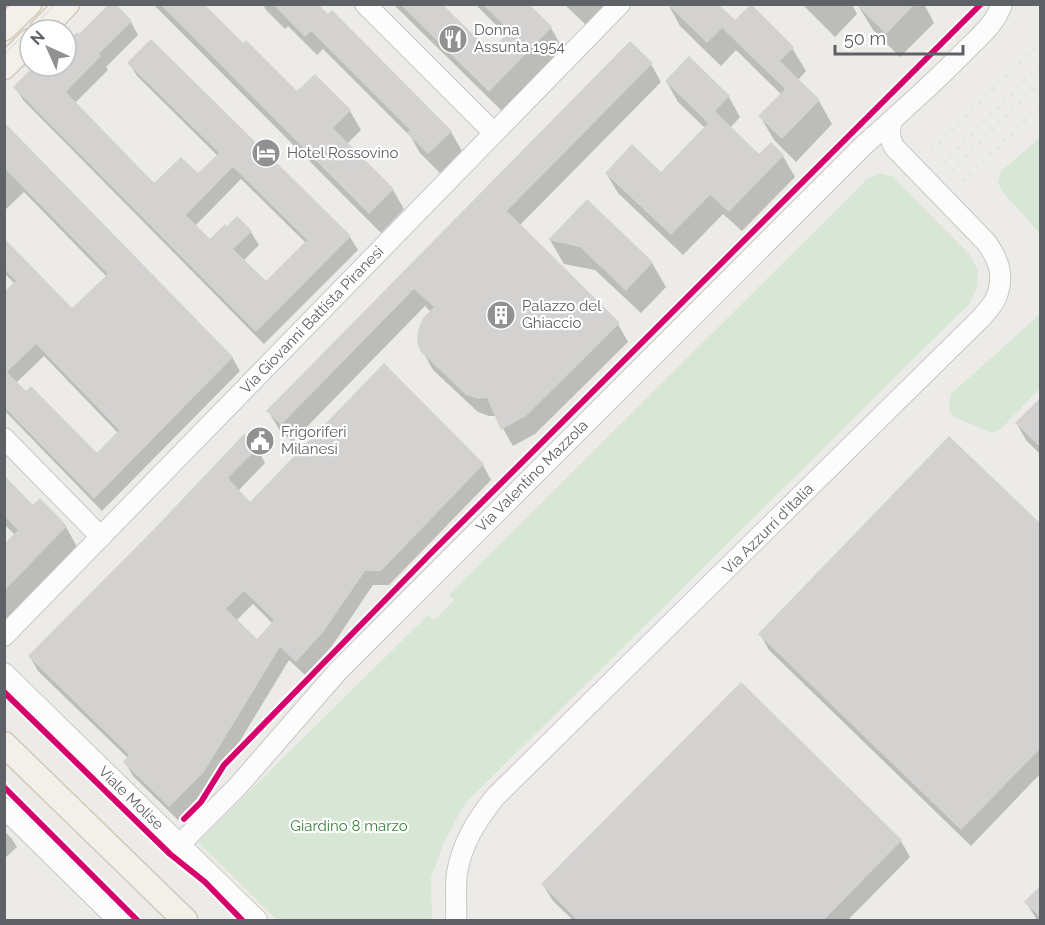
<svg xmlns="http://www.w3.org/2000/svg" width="1045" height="925" viewBox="0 0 1045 925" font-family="Raleway,sans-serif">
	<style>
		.green { fill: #d8e7d5 }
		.shadow { fill: #0003; fill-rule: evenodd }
		.building { fill: #d3d2d1; fill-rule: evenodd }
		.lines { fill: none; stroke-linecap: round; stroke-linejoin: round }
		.minor-casing { stroke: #c7c7c7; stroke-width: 22 }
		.major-casing { stroke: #d2c9b9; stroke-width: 27 }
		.minor { stroke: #fcfcfc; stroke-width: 20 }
		.major { stroke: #f2f0e9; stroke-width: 24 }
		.tram { stroke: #e3e2e2; stroke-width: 1.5 }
		.rail { stroke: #e3e2e2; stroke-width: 4.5; stroke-dasharray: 1.5 8; stroke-linecap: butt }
		.cycleway-casing { stroke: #fff; stroke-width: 10 }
		.cycleway { stroke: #d6006c; stroke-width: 6 }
		.labels { text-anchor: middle; stroke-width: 4.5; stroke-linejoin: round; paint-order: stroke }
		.poi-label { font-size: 15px; fill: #5e6165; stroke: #fff; text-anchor: start }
		.street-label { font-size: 15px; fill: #5e6165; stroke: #fff }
		.park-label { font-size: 15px; fill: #3f833f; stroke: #fff }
	</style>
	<rect width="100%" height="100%" fill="#ecebe8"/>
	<path class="green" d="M1040,138V234L1002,191L998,183L1001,171Z
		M880,173L892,176L970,255L978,270L977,287L970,303L465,804L444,842L431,878L432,920H277L198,842L428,615L434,620L454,600L449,595L867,179Z
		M1040,314V388L1001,429L992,433L954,417L949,409L951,394Z"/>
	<path class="shadow" d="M4,4H22L4,21Z
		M153,4H202L243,45L297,93L350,111L361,130L347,144L393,190L404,209L381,233Z
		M263,4H316L451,132L462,151L440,173L420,153L411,137L323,49L317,55L288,26L285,29L266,10Z
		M393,4H440L490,53L507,36L475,4H527L551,28L563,49L502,111Z
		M564,4H607L586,25Z
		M668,4L735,23L792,48L806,71L798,80L819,101L832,124L796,162L774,140L760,116L781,94L736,50L721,66L680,26Z
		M802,4H852L857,14L835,37Z
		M861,4H924L934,23L900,57L873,30L859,7Z
		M131,22L138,35L106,67L108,70L75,103L154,185L198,175L218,156L137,76L129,63L151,41L350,237L358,250L264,344L23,100L15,87L37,66H66V46L79,36ZM241,179L306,243L266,283L243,261L259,245L251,232L237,218L210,241L195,226Z
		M651,64L661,82L520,225L618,324L628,342L535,434L513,446L496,416H489L478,412L433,370L423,352L431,312L425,306L292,442L279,429L268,411Z
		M666,81L729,97L740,117L730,128L759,156L771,144L783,156L795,177L742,231L723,214L683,255L618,193L606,173L661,174L705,128L678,102Z
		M4,124L232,357L240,371L102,511L4,410V294L15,284L4,273V240L72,311L107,277L24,192L4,211ZM44,356L118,433L97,455L16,383Z
		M550,240L652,263L666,287L641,313L595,270L564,264Z
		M384,365L483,465L491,480L389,585H373L332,646L305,675L289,660L212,787L178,820L133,776L125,762L128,758L38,671L30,657L257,448L265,463L238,491L249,504ZM253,604L273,624L257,641L236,621Z
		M1040,399V454L1026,440L1017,424Z
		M4,476L33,507L66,527L79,550L4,629V545L15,535L4,524Z
		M1040,526V774L971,846L769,650L760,634Z
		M4,831L12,839L17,847L4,859Z
		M901,841L910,857L848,920H573L553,901L543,885Z
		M1040,888V920H1037L1026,902Z"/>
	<path class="building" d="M109,4H116L132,21L99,54L101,56L66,92L154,183L181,157L198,173L219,153L127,63L151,39L351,236L256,332L13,87L34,66H66V43L77,32L79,34ZM233,167L307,240L266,281L233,249L252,231L237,216L227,226L225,224L210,239L186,215Z
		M160,4H204L243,43L246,40L297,91L315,74L351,110L333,128L394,189L369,214Z
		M273,4H318L328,14L332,10L452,131L428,154L407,133L410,130L311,31L305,37Z
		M400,4H442L490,51L510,31L482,4H529L552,27L489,92Z
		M667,4H718L735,20L751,4L794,47L780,61L820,100L782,139L758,116L785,89L722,28L707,43Z
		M856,4H915L886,34Z
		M630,41L653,63L507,211L620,323L526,416L501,430L487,398L478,399L466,395L421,352L417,342L418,330L423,318L434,307L414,289L281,425L266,411Z
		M689,56L730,96L715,111L759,154L771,142L784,155L729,212L710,195L671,235L605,173L632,144L661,172L708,123L665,81Z
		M4,122L233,357L94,499L4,407V292L16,281L4,269V238L72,308L108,274L4,168ZM36,344L119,430L97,453L31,386L26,391L7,372Z
		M587,199L653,262L626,291L580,247L548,240Z
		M384,363L484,464L381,571H365L324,631L296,662L280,647L204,772L169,807L123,762L129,755L28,656L158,525L244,434L258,448L228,478L250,502ZM244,591L274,620L257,639L226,609Z
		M1041,397V448L1015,423Z
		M949,436L1041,524V748L961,830L758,634Z
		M4,475L33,505L40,498L67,526L4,591V544L18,530L4,516Z
		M741,682L902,840L823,921H578L541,884Z
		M1041,885V918L1024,902Z"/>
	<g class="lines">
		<g class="minor-casing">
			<path id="minor" d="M365,4L494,133
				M4,438L101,537
				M4,636L620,4
				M4,673L257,920
				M4,808L118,920
				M180,844L238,786L338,671L864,145C899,114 933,84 965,51C979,37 996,23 1002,4
				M456,920C457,905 455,889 457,873C462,843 477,820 495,797L981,318C986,312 993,305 996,298C1005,276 999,260 986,242L894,147C889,137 888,127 894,118"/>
		</g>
		<g class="major-casing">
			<path id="major" d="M4,28L29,4
				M42,30L67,4
				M4,67L30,41
				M4,744L185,920"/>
		</g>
		<use href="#minor" class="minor"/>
		<use href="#major" class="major"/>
		<path class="tram" d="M4,54L56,4"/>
		<path class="rail" d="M932,150L1040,42
			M944,162L1040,66
			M952,170L1040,82
			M963,181L1040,106"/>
		<g class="cycleway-casing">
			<path id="cycleway" d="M4,692L170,854L205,882L242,920
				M4,787L137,920
				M184,819L201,802L224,765L431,553L981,4"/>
		</g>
		<use href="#cycleway" class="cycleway"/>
	</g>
	<defs>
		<g id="restaurant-disc" transform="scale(1.5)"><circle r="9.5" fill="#909193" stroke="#fff"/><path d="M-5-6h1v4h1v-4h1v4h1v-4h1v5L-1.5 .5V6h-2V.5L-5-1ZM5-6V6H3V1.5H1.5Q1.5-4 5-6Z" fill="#fff"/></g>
		<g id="hotel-disc" transform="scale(1.5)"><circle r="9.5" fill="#909193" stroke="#fff"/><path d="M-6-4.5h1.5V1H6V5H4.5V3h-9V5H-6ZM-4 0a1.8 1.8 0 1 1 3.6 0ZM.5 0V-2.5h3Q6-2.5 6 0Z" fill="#fff"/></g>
		<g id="building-disc" transform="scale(1.5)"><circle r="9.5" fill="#909193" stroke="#fff"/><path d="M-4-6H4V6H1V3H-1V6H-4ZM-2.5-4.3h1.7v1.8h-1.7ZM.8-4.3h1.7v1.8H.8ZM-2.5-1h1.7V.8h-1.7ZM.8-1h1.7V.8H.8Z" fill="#fff"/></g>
		<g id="civic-disc" transform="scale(1.5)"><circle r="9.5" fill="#909193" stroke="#fff"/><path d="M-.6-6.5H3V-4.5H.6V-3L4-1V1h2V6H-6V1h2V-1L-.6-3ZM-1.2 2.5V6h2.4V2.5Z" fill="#fff"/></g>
	</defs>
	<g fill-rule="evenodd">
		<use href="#restaurant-disc" x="453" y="39"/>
		<use href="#hotel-disc" x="266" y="153"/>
		<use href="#building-disc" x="501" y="315"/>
		<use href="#civic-disc" x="260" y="441"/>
	</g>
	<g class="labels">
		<g class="poi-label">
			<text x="474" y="35">Donna<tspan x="474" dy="17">Assunta 1954</tspan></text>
			<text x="287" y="158">Hotel Rossovino</text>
			<text x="522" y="311">Palazzo del<tspan x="522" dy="17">Ghiaccio</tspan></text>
			<text x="281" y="437">Frigoriferi<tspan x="281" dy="17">Milanesi</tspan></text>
		</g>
		<g class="street-label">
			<text transform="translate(312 320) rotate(-46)" y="5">Via Giovanni Battista Piranesi</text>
			<text transform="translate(532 476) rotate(-45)" y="5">Via Valentino Mazzola</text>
			<text transform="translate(768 529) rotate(-45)" y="5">Via Azzurri d'Italia</text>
			<text transform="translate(131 798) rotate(44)" y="5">Viale Molise</text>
		</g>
		<g class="park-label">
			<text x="349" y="831">Giardino 8 marzo</text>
		</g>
	</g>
	<rect width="1045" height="925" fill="none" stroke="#5e6165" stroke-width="12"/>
	<g transform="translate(48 48) rotate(315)"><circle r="28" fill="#ffffff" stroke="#bfc0c1" stroke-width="1.5"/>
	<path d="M0-4.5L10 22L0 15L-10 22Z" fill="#909193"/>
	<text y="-9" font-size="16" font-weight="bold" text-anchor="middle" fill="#5e6165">N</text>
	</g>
	<path d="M835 45v9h128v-9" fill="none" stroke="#5e6165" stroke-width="3"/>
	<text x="844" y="45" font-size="18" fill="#5e6165" stroke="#ffffff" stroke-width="4.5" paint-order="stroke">50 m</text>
</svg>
